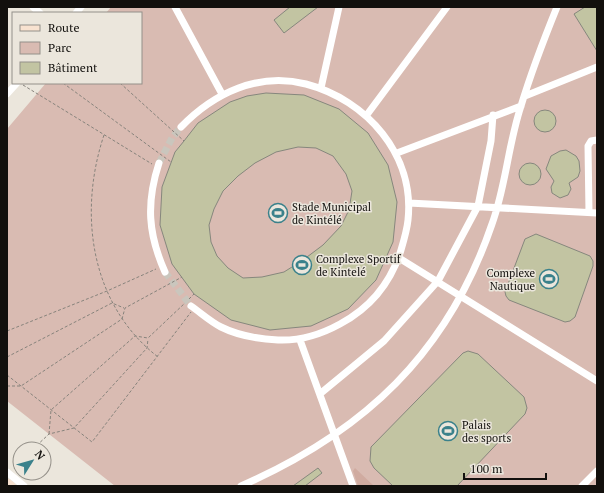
<svg xmlns="http://www.w3.org/2000/svg" width="604" height="493" viewBox="0 0 604 493" font-family="'PT Serif',serif">
	<style>
		.green { fill: #d9bbb2 }
		.forest { fill: #d0aba0 }
		.building { fill: #c2c4a2; stroke: #86877d; fill-rule: evenodd }
		.lines { fill: none; stroke-linecap: round; stroke-linejoin: round }
		.minor-tunnel { stroke: #cac6bd; stroke-width: 7; stroke-dasharray: 7 3.5; stroke-linecap: butt }
		.path { stroke: #87837c; stroke-width: 1; stroke-dasharray: 3 2; stroke-linecap: butt }
		.minor { stroke: #fff; stroke-width: 7 }
		.major { stroke: #f8e2d0; stroke-width: 9 }
		.labels { text-anchor: middle; stroke-width: 3; stroke-linejoin: round; paint-order: stroke }
		.poi-label { font-size: 11px; fill: #12100d; stroke: #ebe6dc; text-anchor: start }
	</style>
	<rect width="100%" height="100%" fill="#ebe6dc"/>
	<path class="green" d="M111,7H597V485L596,486H115L7,401V129L46,83H141V13H106Z"/>
	<path class="forest" d="M355,468L374,486H358L353,471Z"/>
	<path class="building" d="M290,7H318L284,33L274,20Z
		M585,7H597V51L574,14Z
		M266,93L304,95L339,109L368,133L388,165L397,202L393,242L376,280L348,309L311,326L270,330L231,320L194,294L172,264L160,225L162,187L175,152L184,141L198,123L230,102L247,96ZM298,147L316,148L333,156L346,174L352,191L349,210L341,226L323,245L303,260L284,272L262,277L243,278L228,268L217,256L211,242L209,225L214,209L223,191L238,176L255,163L276,152Z
		M534 121a11 11 0 1 1 22 0a11 11 0 1 1-22 0Z
		M566,150L576,156L579,161L580,171L578,177L569,183L571,189L568,195L560,198L552,193L551,187L554,181L546,169L551,156L560,151Z
		M519 174a11 11 0 1 1 22 0a11 11 0 1 1-22 0Z
		M536,234L590,256L593,261V266L575,317L570,321L565,322L509,300L506,296L505,292L525,239Z
		M468,351L478,354L524,397L527,408L525,414L457,486H393L374,468L370,461L371,447L463,353Z
		M318,468L322,473L305,486H293Z"/>
	<g class="lines">
		<path class="minor-tunnel" d="M159,163L172,138L181,127
			M165,272L191,306"/>
		<path class="path" d="M63,83L171,162
			M120,83L184,141
			M23,85L152,164
			M104,135C78,213 90,304 158,357
			M189,299L194,294
			M7,331L107,291L156,269
			M7,357L112,303L124,308
			M7,375L92,442L191,312
			M7,386H21L122,319L125,308L182,277
			M49,434L51,410L135,336L148,338L185,303
			M33,449L49,434L74,428L147,348L148,339
			M14,469L20,462"/>
		<path class="minor" d="M33,7L40,13
			M175,7L222,94
			M76,13L81,7
			M321,88L339,7
			M7,94L17,83
			M525,96L597,67
			M366,116L447,7
			M181,127C214,93 258,72 306,84C367,100 415,155 408,220C407,230 404,240 401,250C391,282 370,308 340,324C320,335 301,341 278,340C259,339 239,336 221,327C211,322 201,313 191,306
			M397,153L521,106
			M159,163C146,203 148,234 165,272
			M409,203L597,213
			M589,212L588,146L591,141L597,140
			M399,258L597,381
			M300,340L353,486
			M321,393L384,341L438,281L478,206L491,141L493,115
			M7,472L24,486
			M241,486C364,432 448,353 492,224C506,186 508,145 521,106C531,73 544,39 557,7
			M582,486L597,471"/>
		<path class="major" d="M7,483L11,486"/>
	</g>
	<defs>
		<g id="stadium-ring" transform="scale(1)"><circle r="9.5" fill="#ebe6dc" stroke="#3a818b" stroke-width="1.5"/><path d="M0-5a6.5 5 0 1 0 0 10a6.5 5 0 1 0 0-10ZM-3.5-1.8h7v3.6h-7Z" fill="#3a818b"/></g>
	</defs>
	<g fill-rule="evenodd">
		<use href="#stadium-ring" x="278" y="213"/>
		<use href="#stadium-ring" x="302" y="265"/>
		<use href="#stadium-ring" x="549" y="279"/>
		<use href="#stadium-ring" x="448" y="431"/>
	</g>
	<g class="labels">
		<g class="poi-label">
			<text x="292" y="211">Stade Municipal<tspan x="292" dy="13">de Kintélé</tspan></text>
			<text x="316" y="263">Complexe Sportif<tspan x="316" dy="13">de Kintelé</tspan></text>
			<text x="535" y="277" text-anchor="end">Complexe<tspan x="535" dy="13">Nautique</tspan></text>
			<text x="462" y="429">Palais<tspan x="462" dy="13">des sports</tspan></text>
		</g>
	</g>
	<rect width="604" height="493" fill="none" stroke="#12100d" stroke-width="16"/>
	<rect x="12" y="12" width="130" height="72" fill="#ebe6dc" stroke="#949089"/>
	<rect x="20" y="25" width="20" height="6" fill="#f8e2d0" stroke="#949089"/>
	<text x="48" y="32" font-size="12" fill="#12100d">Route</text>
	<rect x="20" y="42" width="20" height="12" fill="#d9bbb2" stroke="#949089"/>
	<text x="48" y="52" font-size="12" fill="#12100d">Parc</text>
	<rect x="20" y="62" width="20" height="12" fill="#c2c4a2" stroke="#949089"/>
	<text x="48" y="72" font-size="12" fill="#12100d">Bâtiment</text>
	<g transform="translate(32 461) rotate(53)"><circle r="19" fill="#ebe6dc" stroke="#949089"/>
	<path d="M0-3L7 15L0 10L-7 15Z" fill="#3a818b"/>
	<text y="-6" font-size="11" font-weight="bold" text-anchor="middle" fill="#12100d">N</text>
	</g>
	<path d="M464 473v6h82v-6" fill="none" stroke="#12100d" stroke-width="2"/>
	<text x="470" y="473" font-size="12" fill="#12100d" stroke="#ebe6dc" stroke-width="3" paint-order="stroke">100 m</text>
</svg>
